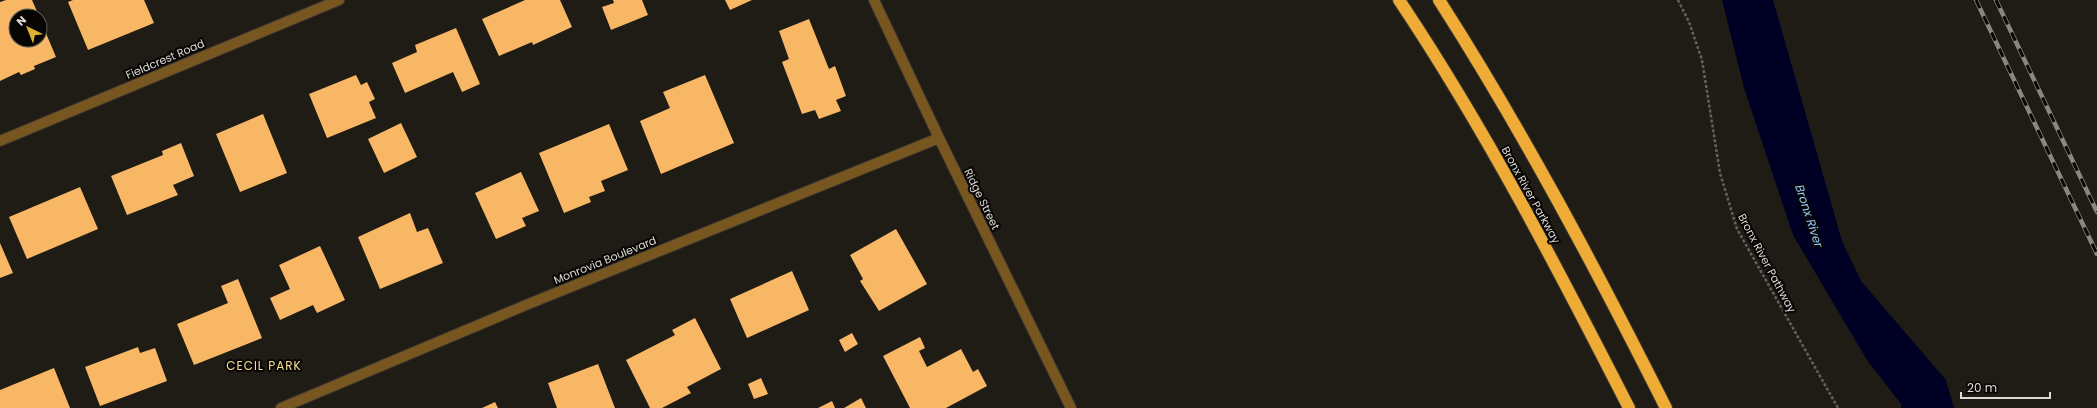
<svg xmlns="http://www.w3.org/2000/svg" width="2097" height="408" viewBox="0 0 2097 408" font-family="Poppins,sans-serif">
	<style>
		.water { fill: #000025 }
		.building { fill: #f7b765 }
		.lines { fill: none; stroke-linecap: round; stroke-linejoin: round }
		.minor-casing { stroke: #3a3630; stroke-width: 12 }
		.highway-casing { stroke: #3a3630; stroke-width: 14 }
		.path { stroke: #64615b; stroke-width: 2.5; stroke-dasharray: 3 2; stroke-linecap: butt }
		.minor { stroke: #77561f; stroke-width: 10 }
		.highway { stroke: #eeac37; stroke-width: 12 }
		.rail-casing { stroke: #8a8681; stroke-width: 4.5 }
		.rail { stroke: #070604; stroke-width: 3; stroke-dasharray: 9; stroke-linecap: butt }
		.labels { text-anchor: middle; stroke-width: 4; stroke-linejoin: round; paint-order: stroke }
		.street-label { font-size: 11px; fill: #dedbd7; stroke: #070604 }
		.water-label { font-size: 12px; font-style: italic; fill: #92cafd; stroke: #070604 }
		.neighbourhood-label { font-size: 12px; letter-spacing: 1px; fill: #fbdf93; stroke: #070604 }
	</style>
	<rect width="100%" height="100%" fill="#1f1b15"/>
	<path class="water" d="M1722,0H1773L1842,241L1861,281L1946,380L1954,408H1901V404L1867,360L1793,235L1744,88Z"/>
	<path class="building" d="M6,0H32L39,16H16V40H40V19L56,57L34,66L35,69L21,75L19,72L0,81V2Z
		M73,0H144L154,23L88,50L68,2Z
		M525,0H560L572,27L533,45L532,42L499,56L482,19Z
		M613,0H642L648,15L611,30L602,7L614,3Z
		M725,0H752L730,10Z
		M809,19L829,69L835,66L846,96L836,100L841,111L819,119L815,110L802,114L782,62L789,59L779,31Z
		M456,28L480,84L462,92L453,72L405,93L392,63L417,52L415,45Z
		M356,75L361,85L367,82L375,99L369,102L376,118L327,138L309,94Z
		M705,75L734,143L661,174L640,121L670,108L663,92Z
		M263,114L287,173L240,192L216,134Z
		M401,123L417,157L384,173L368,139Z
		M609,124L628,170L601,181L605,191L589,197L591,202L564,213L539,153Z
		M181,143L194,176L173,185L178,195L127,215L111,176L163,155L162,151Z
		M521,172L539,211L522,218L526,226L496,239L475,193Z
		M80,187L98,229L27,259L9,217Z
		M410,213L417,232L428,228L443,263L380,289L358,237Z
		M896,229L927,284L879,311L860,281L863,279L850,255Z
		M0,243L13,273L0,278Z
		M320,246L345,300L317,313L313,305L280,320L270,298L290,289L279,265Z
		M792,271L809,310L747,338L730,299Z
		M238,279L262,338L194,365L177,324L228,303L221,286Z
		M695,318L721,369L687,387L691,393L662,408H650L626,360L675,335L672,330Z
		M852,333L858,344L845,352L839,340Z
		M920,337L925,348L919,351L927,367L961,349L973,372L978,369L987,386L946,408H910L883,356Z
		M138,347L140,353L155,348L167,381L100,406L85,367Z
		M598,364L615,408H557L548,383Z
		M54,368L70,408H0V390Z
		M761,378L768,394L754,399L748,384Z
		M861,398L866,408H844Z
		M832,401L835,408H818Z
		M495,402L498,408H482Z"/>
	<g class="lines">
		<g class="minor-casing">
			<path id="minor" d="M874,0L939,138L1071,408
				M0,141L339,0
				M281,408L526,305L939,138"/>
		</g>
		<g class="highway-casing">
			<path id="highway" d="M1399,0C1486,130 1558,269 1629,408
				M1439,0C1523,131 1596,269 1666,408"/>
		</g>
		<path class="path" d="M1678,0L1689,22L1702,60L1720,173L1737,229L1838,408"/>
		<use href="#minor" class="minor"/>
		<use href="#highway" class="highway"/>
		<g class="rail-casing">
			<path id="rail" d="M1976,0L2097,254
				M1996,0L2097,212"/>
		</g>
		<use href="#rail" class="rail"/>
	</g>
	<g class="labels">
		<g class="street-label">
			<text transform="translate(165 59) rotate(-23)" y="4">Fieldcrest Road</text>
			<text transform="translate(1531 195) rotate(61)" y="4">Bronx River Parkway</text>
			<text transform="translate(982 199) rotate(64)" y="4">Ridge Street</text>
			<text transform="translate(605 260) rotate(-22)" y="4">Monrovia Boulevard</text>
			<text transform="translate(1767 263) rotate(62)" y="4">Bronx River Pathway</text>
		</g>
		<g class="water-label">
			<text transform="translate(1809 216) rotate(72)" y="4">Bronx River</text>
		</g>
		<g class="neighbourhood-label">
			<text x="264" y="370">CECIL PARK</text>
		</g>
	</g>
	<g transform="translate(28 28) rotate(317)"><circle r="19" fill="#070604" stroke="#5d5b58"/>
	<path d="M0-3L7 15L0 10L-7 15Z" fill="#dbb233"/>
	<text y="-6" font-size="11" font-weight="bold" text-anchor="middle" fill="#dedbd7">N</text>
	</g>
	<path d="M1961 392v6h89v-6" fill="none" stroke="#dedbd7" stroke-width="2"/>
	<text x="1967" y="392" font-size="12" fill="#dedbd7" stroke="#070604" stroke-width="3" paint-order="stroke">20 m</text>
</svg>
